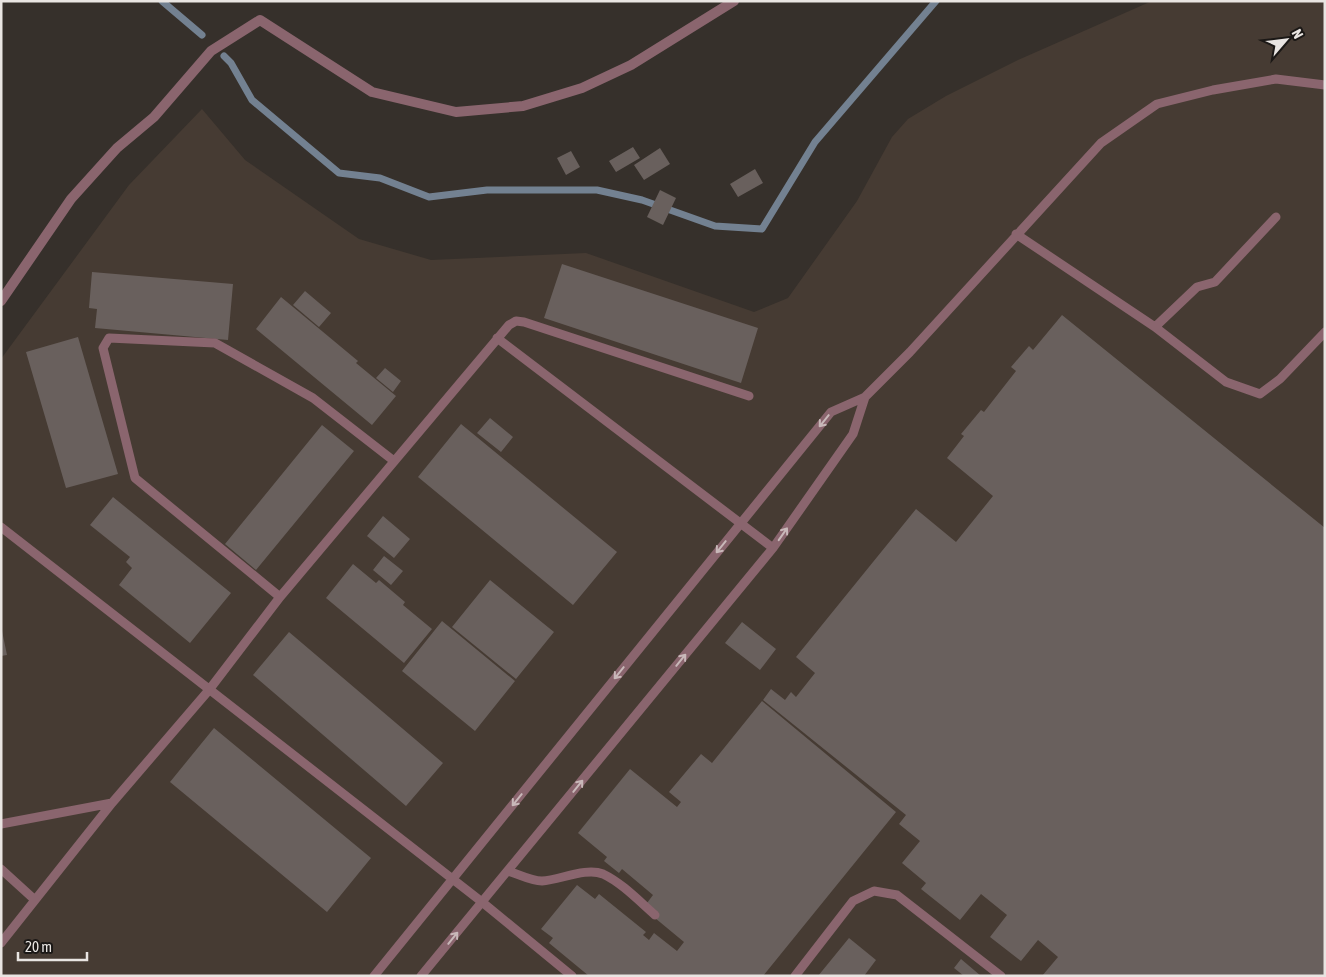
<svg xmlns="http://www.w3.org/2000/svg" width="1326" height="977" viewBox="0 0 1326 977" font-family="'Asap Condensed',sans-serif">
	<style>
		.built { fill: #463b33 }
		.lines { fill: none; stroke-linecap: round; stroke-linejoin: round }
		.stream { stroke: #738191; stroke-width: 7 }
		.building { fill: #69605d }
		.service { stroke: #8a656e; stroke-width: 9 }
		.minor { stroke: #8a656e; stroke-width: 10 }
		.oneway { stroke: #c8b8b9 }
	</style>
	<rect width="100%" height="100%" fill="#36302b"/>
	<path class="built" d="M1152,1H1325V976H1V359L129,185L202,109L245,160L359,239L431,260L586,253L754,312L788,298L857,201L892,137L908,119L946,96L1018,60Z"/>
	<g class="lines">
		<path class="stream" d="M162,1L202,35
			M224,56L231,63L252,100L339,173L380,178L429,197L487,190H597L642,200L715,226L762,229L815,142L936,1"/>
	</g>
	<path class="building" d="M633,147L640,158L616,172L609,161Z
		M660,148L670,164L644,180L634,165Z
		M571,151L580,167L566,175L557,158Z
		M755,169L763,183L738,197L730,184Z
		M660,190L676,198L663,225L647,217Z
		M562,264L758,328L741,383L544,318Z
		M92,272L233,284L228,340L95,328L97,309L89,308Z
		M305,291L331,313L319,327L293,305Z
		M281,297L358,361L356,363L396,396L372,425L256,329Z
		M1062,315L1325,528V976H1042L1058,957L1038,940L1021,961L990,937L1007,915L981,894L960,920L921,889L926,883L902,863L920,841L899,824L906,815L763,700L771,689L785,700L791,692L796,697L815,673L796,657L916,509L956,542L993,496L947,458L964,436L961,434L981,410L984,412L1016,371L1011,367L1029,346L1033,350Z
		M78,337L118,474L66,488L26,352Z
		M385,368L401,381L393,392L376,378Z
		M490,418L513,437L501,452L477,433Z
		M461,424L617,552L573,605L418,477Z
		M322,425L354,451L256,570L225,544Z
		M113,497L231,593L190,643L119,585L132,568L126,562L130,557L90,525Z
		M383,516L410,539L394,558L367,536Z
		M384,556L403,571L391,585L373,570Z
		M353,564L376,583L379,580L405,602L403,605L432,629L404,663L326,598Z
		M490,580L554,632L516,679L452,627Z
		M442,621L515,681L475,731L402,671Z
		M742,622L776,649L760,670L725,643Z
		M1,626L7,655L1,656Z
		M289,632L443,763L406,806L253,675Z
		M762,701L896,812L763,976H589L549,943L553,938L541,929L577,885L595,899L599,894L646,932L643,935L649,940L654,933L677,951L684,942L655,918L659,913L647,903L653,895L622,869L619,873L604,861L607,857L578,833L630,769L677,807L681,802L669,792L701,754L712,763Z
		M214,728L371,858L327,912L170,782Z
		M849,938L876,960L864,976H818Z
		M961,959L981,976H964L954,968Z"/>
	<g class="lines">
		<path class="service" d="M1016,234L1155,327L1226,382L1260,394L1280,379L1325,332
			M1155,327L1197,287L1215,282L1276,217
			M497,338L773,548
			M1,527L482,902L572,976
			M280,597L135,478L103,348L109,338L215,343L313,398L394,461
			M1,824L112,803
			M1,869L35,900
			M508,871C518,874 531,881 542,881C560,880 586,867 603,874C622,883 639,901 655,915
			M1,943L112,803L209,690L280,597L509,325L516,321L524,322L749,396
			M374,976L831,412L865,397L910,352L1101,143L1157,104L1213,90L1276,79L1325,85
			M421,976L773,548L853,434L865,397
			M795,976L853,901L874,891L897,895L1001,976"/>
		<path class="minor" d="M1,301L71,199L117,148L154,117L211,51L260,20L372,92L456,112L523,106L582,88L631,65L734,1"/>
	</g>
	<defs><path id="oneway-shaft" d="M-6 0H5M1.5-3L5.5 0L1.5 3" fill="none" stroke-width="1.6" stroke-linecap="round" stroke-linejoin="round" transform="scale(1.25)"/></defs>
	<g class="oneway">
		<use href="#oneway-shaft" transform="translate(824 421) rotate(129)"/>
		<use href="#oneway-shaft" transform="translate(783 534) rotate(-55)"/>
		<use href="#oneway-shaft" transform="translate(721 547) rotate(129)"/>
		<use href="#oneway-shaft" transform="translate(681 660) rotate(-51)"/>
		<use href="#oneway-shaft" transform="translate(619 673) rotate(129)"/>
		<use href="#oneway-shaft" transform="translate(578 786) rotate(-51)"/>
		<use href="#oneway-shaft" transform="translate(517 800) rotate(129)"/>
		<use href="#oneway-shaft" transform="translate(453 938) rotate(-51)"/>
	</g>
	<rect width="1326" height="977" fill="none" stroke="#e9e5e2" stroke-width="5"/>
	<g transform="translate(1286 40) rotate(62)" stroke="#1b1816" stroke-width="4" paint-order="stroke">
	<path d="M0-4L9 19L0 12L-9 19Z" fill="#e9e5e2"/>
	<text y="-8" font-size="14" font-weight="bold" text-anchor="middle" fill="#e9e5e2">N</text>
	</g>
	<path d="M18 952v8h69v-8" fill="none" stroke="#e9e5e2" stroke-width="2.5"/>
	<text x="25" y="952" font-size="15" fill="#e9e5e2" stroke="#1b1816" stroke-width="4" paint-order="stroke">20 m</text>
</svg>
